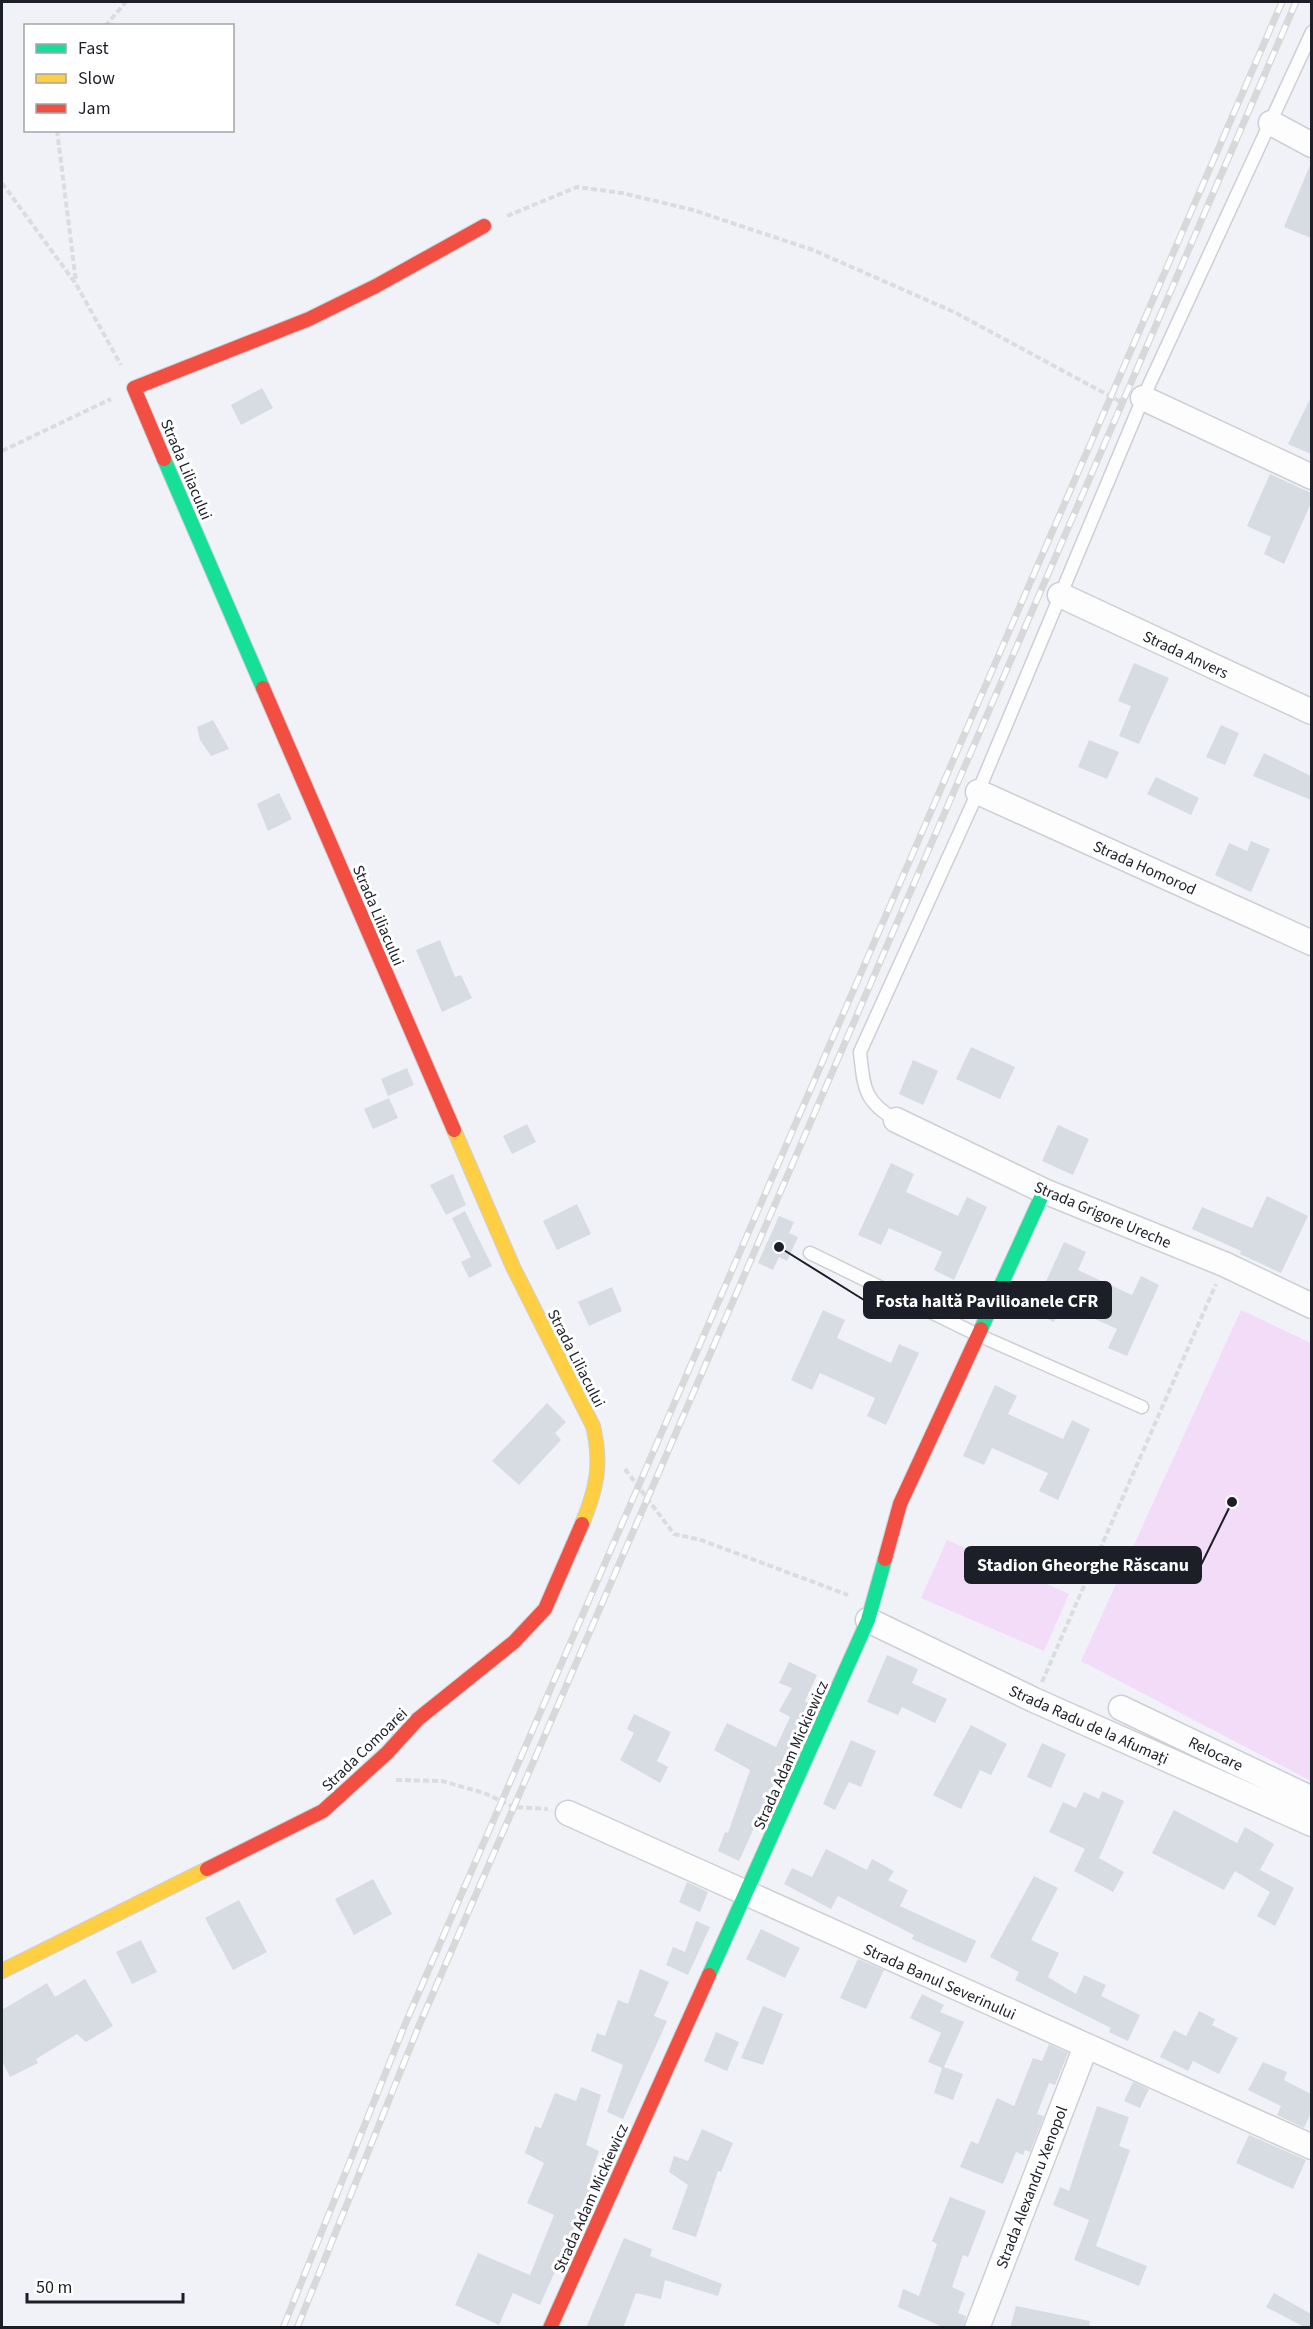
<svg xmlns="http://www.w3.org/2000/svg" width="1313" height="2329" viewBox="0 0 1313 2329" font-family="'Source Sans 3',sans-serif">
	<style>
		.green { fill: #f2dcf7 }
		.building { fill: #d7dce2 }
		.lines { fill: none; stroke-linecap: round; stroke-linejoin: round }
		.lane-casing { stroke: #cdcfd6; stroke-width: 15 }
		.street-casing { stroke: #cdcfd6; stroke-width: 27 }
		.fast-casing { stroke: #cdcfd6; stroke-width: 16 }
		.slow-casing { stroke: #cdcfd6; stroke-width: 16 }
		.jam-casing { stroke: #cdcfd6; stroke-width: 16 }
		.path { stroke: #dbdcde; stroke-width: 4; stroke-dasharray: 6 3; stroke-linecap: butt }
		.lane { stroke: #fdfdfe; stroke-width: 12 }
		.street { stroke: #fdfdfe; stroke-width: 24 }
		.fast { stroke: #16e098; stroke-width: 14 }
		.slow { stroke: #ffcf43; stroke-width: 14 }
		.jam { stroke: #f24e42; stroke-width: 14 }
		.rail-casing { stroke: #d8d8da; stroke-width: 7 }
		.rail { stroke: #fff; stroke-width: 4.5; stroke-dasharray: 14; stroke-linecap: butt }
		.labels { text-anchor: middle; stroke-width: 6; stroke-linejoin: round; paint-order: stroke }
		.street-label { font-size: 16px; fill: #1c1f28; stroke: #fff }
		.leader { fill: none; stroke: #1c1f28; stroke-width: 2 }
		.callout-dot { fill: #1c1f28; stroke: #fff; stroke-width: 2 }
		.callout { fill: #1c1f28; stroke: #1c1f28; stroke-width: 2 }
		.callout-label { font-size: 18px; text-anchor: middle; font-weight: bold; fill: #fff }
	</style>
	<rect width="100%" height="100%" fill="#f0f2f8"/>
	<path class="green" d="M1241,1310L1311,1343V1781L1081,1661Z
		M947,1540L1069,1594L1044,1651L921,1598Z"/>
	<path class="building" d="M1311,163V238L1284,227Z
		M262,388L273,408L241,425L231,405Z
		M1311,397V454L1288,444Z
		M1270,474L1311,493V503L1284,564L1264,554L1271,537L1247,526Z
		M1134,663L1169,678L1139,744L1119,736L1131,706L1118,701Z
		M213,720L229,749L211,756L200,740L197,727Z
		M1221,725L1239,733L1225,765L1206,757Z
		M1089,740L1119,752L1107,779L1078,767Z
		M1264,753L1311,776V800L1253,776Z
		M1156,777L1199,798L1191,815L1147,794Z
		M279,793L292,819L268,831L257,804Z
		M1251,841L1270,849L1251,892L1215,875L1229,843L1247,851Z
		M440,940L455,977L461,975L472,998L442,1012L416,950Z
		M971,1047L1015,1067L1000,1099L956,1079Z
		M913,1060L938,1071L923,1105L899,1094Z
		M407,1068L414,1085L388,1096L381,1079Z
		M389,1098L398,1118L373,1129L364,1109Z
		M527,1124L536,1142L512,1154L503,1136Z
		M1058,1125L1089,1139L1073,1175L1042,1161Z
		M891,1163L914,1174L906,1192L958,1216L967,1197L987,1207L954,1280L934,1270L942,1252L889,1228L881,1245L858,1235Z
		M453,1174L466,1205L446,1215L430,1185Z
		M1267,1196L1308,1216L1281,1273L1240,1254L1241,1251L1192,1229L1202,1207L1252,1228Z
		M577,1204L591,1234L557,1250L543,1221Z
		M465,1211L492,1266L469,1278L461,1262L471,1257L452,1218Z
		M779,1216L794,1222L789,1233L798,1237L787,1261L779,1257L773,1270L758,1263Z
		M1064,1242L1086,1252L1078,1270L1132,1295L1141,1276L1159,1285L1127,1356L1108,1348L1117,1329L1061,1304L1054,1322L1032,1312Z
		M612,1287L622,1311L589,1326L578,1302Z
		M823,1310L845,1320L837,1338L891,1363L899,1344L919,1353L886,1425L867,1416L875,1398L820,1373L812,1390L791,1380Z
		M995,1385L1017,1396L1008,1414L1063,1439L1072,1420L1090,1429L1058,1500L1039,1491L1048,1473L992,1448L984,1465L963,1456Z
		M547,1403L566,1422L555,1433L561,1440L519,1485L492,1461Z
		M887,1655L918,1669L912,1683L947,1699L935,1723L902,1707L898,1715L867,1702Z
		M789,1662L817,1675L805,1701L810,1704L739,1861L718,1851L725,1832L728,1833L750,1770L714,1750L727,1723L776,1747L790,1717L779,1711L792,1688L779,1683Z
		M634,1714L671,1732L657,1761L668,1767L660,1783L620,1760L634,1733L627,1729Z
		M971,1725L1007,1744L991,1775L980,1770L961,1809L933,1795Z
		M851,1740L876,1751L861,1787L849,1782L835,1810L823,1804Z
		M1042,1743L1066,1754L1051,1788L1027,1777Z
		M1102,1791L1124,1801L1099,1858L1124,1872L1113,1892L1074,1871L1085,1849L1049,1832L1063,1802L1076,1808L1084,1792L1099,1799Z
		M1174,1810L1237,1843L1245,1827L1274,1844L1260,1870L1294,1888L1275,1926L1257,1916L1270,1892L1235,1871L1224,1890L1152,1853Z
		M826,1849L867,1870L872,1859L894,1871L888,1880L908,1890L900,1906L976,1941L966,1963L912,1939L914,1935L838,1896L831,1909L784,1884L792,1868L812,1877Z
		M1034,1876L1058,1888L1031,1940L1059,1953L1048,1977L1076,1994L1084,1975L1106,1985L1101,1996L1140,2015L1128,2041L1109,2032L1111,2028L1015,1980L1019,1972L990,1957Z
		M373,1879L392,1914L354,1935L335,1899Z
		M687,1882L708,1892L700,1912L679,1902Z
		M239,1900L267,1952L233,1970L205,1918Z
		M696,1921L710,1927L688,1975L666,1965L673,1947L685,1952Z
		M761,1929L800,1948L785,1978L746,1959Z
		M141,1940L157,1972L132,1984L116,1952Z
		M858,1959L884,1970L866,2009L840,1998Z
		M640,1969L669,1982L654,2016L667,2021L623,2119L607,2112L623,2065L591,2051L597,2033L605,2036L618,2000L628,2004Z
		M85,1979L113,2026L86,2042L77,2034L36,2059L38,2063L10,2077L2,2061V2010L47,1983L55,1997Z
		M922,1994L944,2005L940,2012L964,2022L944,2067L963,2074L953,2100L934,2093L942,2068L928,2062L941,2033L910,2018Z
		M763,2006L783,2014L763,2065L741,2058Z
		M1199,2011L1215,2019L1212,2025L1238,2038L1219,2074L1193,2061L1188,2071L1160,2057L1174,2030L1186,2036Z
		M716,2032L739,2042L727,2071L704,2061Z
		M1049,2044L1068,2053L1055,2085L1049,2083L1037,2114L1044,2116L1030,2152L1025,2150L1023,2155L1016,2152L1003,2184L960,2167L971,2141L978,2144L997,2098L1014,2106L1033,2058L1042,2061Z
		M1263,2062L1287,2072L1284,2080L1311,2094V2113L1304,2128L1277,2115L1281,2106L1248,2090Z
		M1133,2082L1149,2089L1140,2108L1124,2101Z
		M581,2087L601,2095L586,2145L599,2151L591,2174L598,2176L540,2305L513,2293L499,2325L455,2305L478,2253L530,2275L554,2215L527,2203L544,2163L525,2153L535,2126L541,2128L555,2093L576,2101Z
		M1097,2106L1129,2117L1119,2146L1130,2150L1096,2246L1147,2266L1139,2286L1074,2260L1089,2220L1053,2205L1060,2187L1069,2191Z
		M702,2129L733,2143L721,2172L718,2171L696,2237L672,2229L688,2185L669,2172L674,2156L688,2161Z
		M1249,2135L1306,2160L1293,2189L1236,2163Z
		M950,2197L986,2211L968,2257L963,2255L952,2287L965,2293L958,2313L966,2316L963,2328H945L898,2307L903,2289L919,2296L937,2244L932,2241Z
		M624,2238L652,2249L650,2256L722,2284L718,2296L665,2280L661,2299L636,2293L623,2328H586Z
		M1274,2293L1311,2314V2328H1306L1266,2307Z
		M1016,2306L1090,2321L1089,2328H1010Z"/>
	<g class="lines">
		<g class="lane-casing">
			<path id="lane" d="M896,1120C863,1101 864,1087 860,1052L978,792L1143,398L1312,32
				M810,1253L978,1335L1142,1407"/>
		</g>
		<g class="street-casing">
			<path id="street" d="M1271,123L1312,145
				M1143,398L1312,477
				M1060,595L1312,712
				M978,792L1312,943
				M896,1120L1044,1191L1224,1264L1312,1306
				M868,1620L1034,1700L1312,1824
				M1121,1708L1312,1799
				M568,1813L1312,2147
				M977,2328L1086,2046"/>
		</g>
		<g class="fast-casing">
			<path id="fast" d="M164,459L263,688
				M981,1329L1044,1191
				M709,1975L868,1620L885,1559"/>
		</g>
		<g class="slow-casing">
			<path id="slow" d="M454,1130L513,1267L593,1426C602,1464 597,1488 582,1524
				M2,1971L207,1869"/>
		</g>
		<g class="jam-casing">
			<path id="jam" d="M164,459L134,388L309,319L376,286L484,226
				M263,688L454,1130
				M885,1559L900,1504L981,1329
				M207,1869L323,1811L387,1753L418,1719L514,1642L545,1609L582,1524
				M550,2328L709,1975"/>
		</g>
		<path class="path" d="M105,26L126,2
			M57,130L76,282
			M2,183L76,284L121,365
			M507,216L577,187L622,193L693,210L813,250L954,312L1121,402
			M2,451L111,399
			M625,1469L674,1534L701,1540L848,1595
			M1042,1682L1216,1284
			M396,1780L442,1781L484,1793L514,1807L548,1809"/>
		<use href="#lane" class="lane"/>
		<use href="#street" class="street"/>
		<use href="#fast" class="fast"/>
		<use href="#slow" class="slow"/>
		<use href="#jam" class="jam"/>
		<g class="rail-casing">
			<path id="rail" d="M283,2328L406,2022L1282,2
				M297,2328L418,2028L1296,2"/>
		</g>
		<use href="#rail" class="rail"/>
	</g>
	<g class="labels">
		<g class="street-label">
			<text transform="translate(187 469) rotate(67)" y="6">Strada Liliacului</text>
			<text transform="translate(1186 654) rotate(25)" y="6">Strada Anvers</text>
			<text transform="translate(1145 867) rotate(24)" y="6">Strada Homorod</text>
			<text transform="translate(379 915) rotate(67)" y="6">Strada Liliacului</text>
			<text transform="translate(1103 1214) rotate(23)" y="6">Strada Grigore Ureche</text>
			<text transform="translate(577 1358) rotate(63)" y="6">Strada Liliacului</text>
			<text transform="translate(1089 1724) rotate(24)" y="6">Strada Radu de la Afumați</text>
			<text transform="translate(364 1749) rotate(-44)" y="6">Strada Comoarei</text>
			<text transform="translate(1216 1753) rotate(26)" y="6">Relocare</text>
			<text transform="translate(790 1755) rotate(-66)" y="6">Strada Adam Mickiewicz</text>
			<text transform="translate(940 1981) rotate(24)" y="6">Strada Banul Severinului</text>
			<text transform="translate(1031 2187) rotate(-69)" y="6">Strada Alexandru Xenopol</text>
			<text transform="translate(590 2198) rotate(-66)" y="6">Strada Adam Mickiewicz</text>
		</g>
	</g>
	<path class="leader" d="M779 1247L864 1300M1232 1502L1201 1565"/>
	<g class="callout-dot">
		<circle cx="779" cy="1247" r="6"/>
		<circle cx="1232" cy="1502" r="6"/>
	</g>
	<g class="callout">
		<rect x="864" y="1282" width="247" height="36" rx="6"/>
		<rect x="965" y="1547" width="236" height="36" rx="6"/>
	</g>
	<g class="callout-label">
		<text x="987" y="1307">Fosta haltă Pavilioanele CFR</text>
		<text x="1083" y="1571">Stadion Gheorghe Răscanu</text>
	</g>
	<rect width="1313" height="2329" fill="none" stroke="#1c1f28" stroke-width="6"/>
	<rect x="24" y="24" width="210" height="108" fill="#ffffff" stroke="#a4a5a9" stroke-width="1.5"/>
	<rect x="36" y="44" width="30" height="9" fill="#16e098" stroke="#a4a5a9" stroke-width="1.5"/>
	<text x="78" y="54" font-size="18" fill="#1c1f28">Fast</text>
	<rect x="36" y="74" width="30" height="9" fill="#ffcf43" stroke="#a4a5a9" stroke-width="1.5"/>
	<text x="78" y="84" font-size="18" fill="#1c1f28">Slow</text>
	<rect x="36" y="104" width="30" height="9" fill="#f24e42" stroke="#a4a5a9" stroke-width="1.5"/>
	<text x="78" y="114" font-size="18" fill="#1c1f28">Jam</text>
	<path d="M27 2293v9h156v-9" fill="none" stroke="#1c1f28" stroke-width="3"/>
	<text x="36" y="2293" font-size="18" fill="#1c1f28" stroke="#ffffff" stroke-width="4.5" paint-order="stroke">50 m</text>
</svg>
